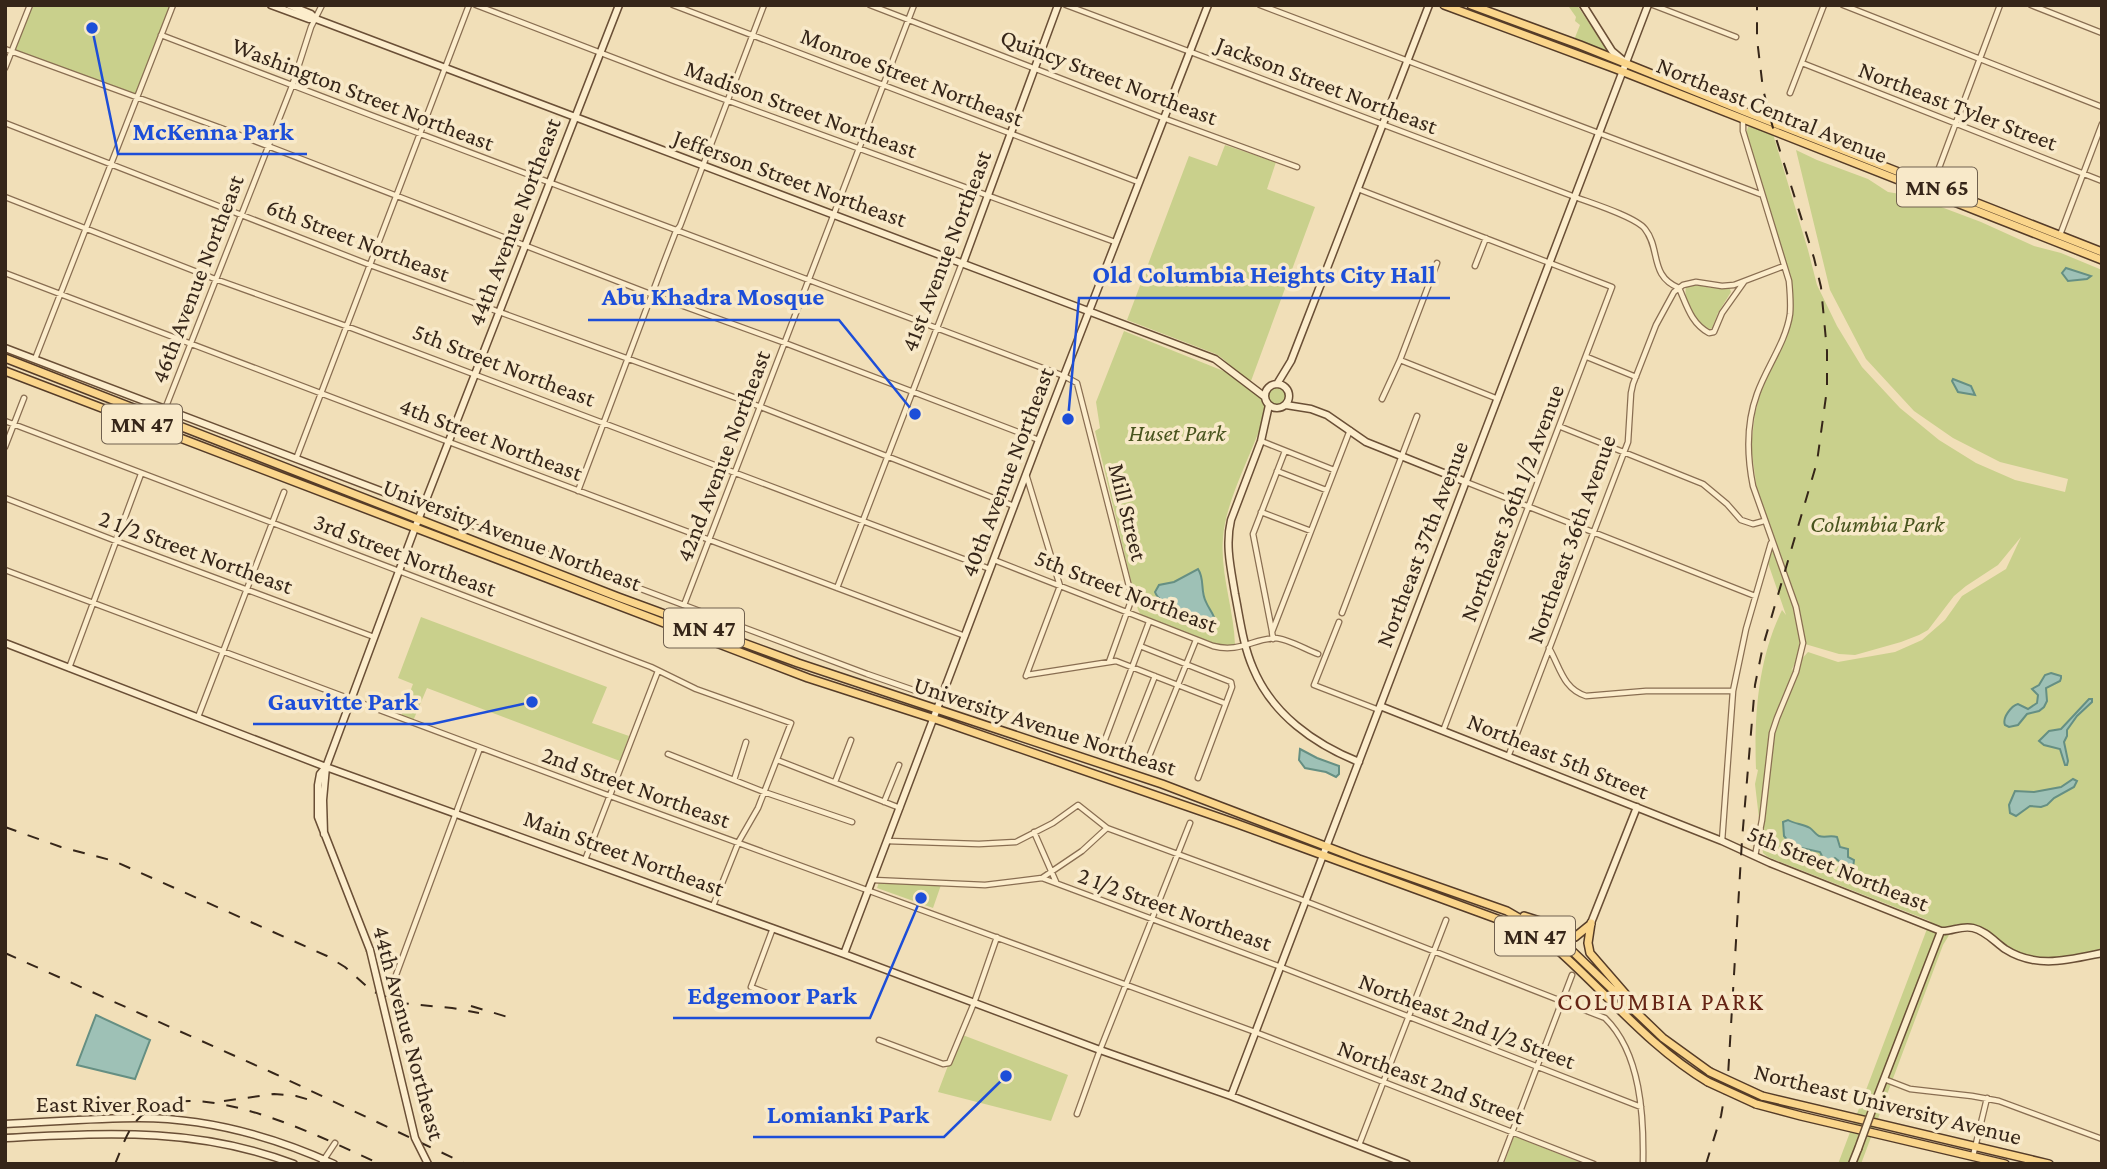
<svg xmlns="http://www.w3.org/2000/svg" width="2107" height="1169" viewBox="0 0 2107 1169" font-family="'Crimson Pro',serif">
	<style>
		.green { fill: #c9d08c; fill-rule: evenodd }
		.water { fill: #9ec1b6; stroke: #658f83; stroke-width: 2 }
		.lines { fill: none; stroke-linecap: round; stroke-linejoin: round }
		.street-casing { stroke: #896e52; stroke-width: 7 }
		.secondary-casing { stroke: #6a4f36; stroke-width: 9 }
		.primary-casing { stroke: #553c28; stroke-width: 10 }
		.street { stroke: #fcedcc; stroke-width: 4.5 }
		.secondary { stroke: #fcedcc; stroke-width: 6 }
		.primary { stroke: #fad58b; stroke-width: 7 }
		.rail { stroke: #362619; stroke-width: 2; stroke-dasharray: 12 12; stroke-linecap: butt }
		.secondary-bridge-casing { stroke: #6a4f36; stroke-width: 9; stroke-linecap: butt }
		.primary-bridge-casing { stroke: #553c28; stroke-width: 10; stroke-linecap: butt }
		.secondary-bridge { stroke: #fcedcc; stroke-width: 6 }
		.primary-bridge { stroke: #fad58b; stroke-width: 7 }
		.labels { text-anchor: middle; stroke-width: 7; stroke-linejoin: round; paint-order: stroke }
		.shield { fill: #f8e9c9; stroke: #70604e; stroke-width: 2 }
		.shield-label { font-size: 23px; font-weight: bold; fill: #362619 }
		.street-label { font-size: 24px; fill: #362619; stroke: #f8e9c9 }
		.park-label { font-size: 24px; font-style: italic; fill: #48541e; stroke: #f8e9c9 }
		.neighbourhood-label { font-size: 26px; letter-spacing: 2px; fill: #662415; stroke: #f8e9c9 }
		.leader { fill: none; stroke: #1d4ed8; stroke-width: 2.5 }
		.callout-dot { fill: #1d4ed8; stroke: #f8e9c9; stroke-width: 2.5 }
		.callout-label { font-size: 26px; text-anchor: middle; font-weight: bold; fill: #1d4ed8; stroke: #f8e9c9; stroke-width: 7; stroke-linejoin: round; paint-order: stroke }
	</style>
	<rect width="100%" height="100%" fill="#f1dfb8"/>
	<path class="green" d="M32,5H171L135,95L14,50Z
		M1570,5H1577L1609,53L1583,41L1574,40L1580,25L1575,21L1576,17L1569,7Z
		M1139,85L1160,93L1155,106L1134,98Z
		M1751,126L1773,134L1808,250L1817,285L1837,326L1862,367L1900,408L1939,440L1976,463L2015,480L2065,492L2068,479L2000,462L1953,438L1914,411L1866,359L1830,290L1796,150L1817,160L1868,179L1888,192L1912,196L1981,222L2034,246L2061,253L2102,270V949C2075,955 2047,965 2020,954C2003,947 1991,929 1973,925C1968,924 1962,924 1956,924L1943,945L1861,1164H1838L1930,921L1768,857L1763,853L1755,784L1758,770L1756,769C1754,716 1758,659 1782,610L1786,615L1768,563L1774,536L1757,490L1751,447L1755,413L1763,384L1790,323L1793,295L1789,275L1746,134L1748,127ZM2021,537L2006,569L1962,596L1945,620L1922,640L1895,652L1838,662L1808,652L1791,671L1805,644L1839,654L1855,655L1901,642L1919,635L1928,630L1954,596L1966,586L1998,565Z
		M1225,145L1276,162L1267,189L1315,207L1251,381C1238,375 1229,362 1216,354L1127,320L1189,156L1217,166Z
		M1692,284L1711,288L1730,289L1731,292L1718,313L1712,328L1708,330C1695,321 1683,302 1686,287Z
		M1124,331L1226,372L1244,386L1258,393L1264,398L1266,412L1261,429L1259,431C1247,463 1225,505 1223,538C1220,574 1234,609 1235,645H1216L1189,635L1186,633L1141,615L1138,610L1095,431L1100,428L1096,402Z
		M1268 396a10 10 0 1 1 20 0a10 10 0 1 1-20 0Z
		M421,617L607,687L592,723L629,736L620,761L427,688L413,721L401,716L413,684L398,678Z
		M879,882L941,885L933,908L877,888Z
		M960,1034L1068,1075L1051,1121L938,1092Z
		M1514,1136L1584,1164H1504Z"/>
	<path class="water" d="M2066,268L2091,276L2087,279L2068,281L2062,273Z
		M1953,379L1971,386L1975,395L1958,392L1952,381Z
		M1198,569C1205,579 1200,591 1206,602C1208,607 1212,612 1214,617L1210,621C1199,615 1192,618 1181,615C1174,613 1172,608 1167,604C1161,599 1158,600 1155,592L1159,585L1174,582Z
		M2051,673L2061,676V678L2060,681L2046,688L2047,701L2044,707L2039,711L2027,714L2018,725L2009,727L2005,725C2002,718 2011,706 2018,704L2028,709L2037,703L2038,695L2032,689L2039,685L2045,675Z
		M2089,699H2092V702L2077,716L2067,730V736L2064,742L2068,761L2067,765H2065L2060,749L2044,745L2039,741L2049,731L2061,729Z
		M1300,749L1317,758L1339,766V774L1336,777L1326,772L1305,768L1299,760Z
		M2073,779L2077,781L2074,787L2054,798L2047,805L2041,807L2030,806L2016,816L2010,813L2009,805L2015,791L2034,792L2061,787Z
		M1788,820C1795,824 1803,824 1810,828C1813,830 1816,835 1819,836C1825,838 1830,835 1837,837L1840,847L1848,849V857L1854,860L1853,868L1844,865L1835,858L1830,863L1825,862L1820,852L1802,848L1792,855H1787L1789,842L1784,836L1783,822Z
		M96,1015L150,1040L135,1079L77,1065Z"/>
	<g class="lines">
		<g class="street-casing">
			<path id="street" d="M476,5L674,81L1115,242
				M673,5L1138,182
				M870,5L1163,118L1297,167
				M1066,5L1575,197C1591,203 1636,217 1645,229C1661,249 1649,276 1679,288C1687,306 1691,323 1709,333L1714,332L1722,313L1744,282
				M1260,5L1760,194
				M1653,5L1736,37
				M1843,5L2102,107
				M2031,5L2102,33
				M161,35C461,151 763,261 1064,376L1077,383L1132,598L1109,662
				M5,49L229,131L653,295L785,343L1039,440
				M1802,63L2102,181
				M5,68L30,5
				M1790,93L1824,5
				M1743,120V131L1789,281C1790,292 1791,303 1790,314C1786,342 1766,368 1757,394C1746,424 1747,456 1753,486L1796,607L1803,643L1796,672L1777,718L1772,733L1762,820L1755,856
				M5,123L370,265L761,407L1014,506
				M1358,189L1612,287L1443,731
				M1930,192L2000,5
				M5,197L215,279L346,326L990,569
				M2060,235L2102,124
				M1475,266L1486,238
				M5,273L449,442L965,636
				M1587,357L1636,377
				M35,359L173,5
				M1400,360L1498,399
				M1382,399L1400,360L1437,263
				M165,409L292,86L311,27L322,5
				M5,421L651,667L696,689L791,723L758,808L739,841L713,906
				M1561,427L1703,484L1727,504L1741,520L1753,524L1764,521
				M1261,441L1334,470
				M5,447L24,398
				M296,459L469,5
				M1277,471L1326,490
				M1466,482L1755,596
				M578,491L664,262L676,231L680,226L764,5
				M5,498L116,541L374,637
				M423,507L867,674L919,692
				M1261,512L1311,531
				M994,560C1067,588 1140,618 1213,646C1239,653 1253,639 1275,638C1286,638 1307,650 1318,654
				M5,570L610,796L1255,1032L1594,1164
				M837,588L962,263
				M684,605L914,5
				M1342,613L1417,416
				M1149,622L1103,745L1144,762L1148,759L1196,640
				M1339,622L1314,685L1379,710
				M1272,631L1253,534L1285,451
				M1273,639L1272,632L1350,430
				M1140,646L1231,682L1232,687L1198,778
				M1549,648C1560,667 1563,689 1586,696L1646,691H1733
				M69,668L141,474
				M1027,675L1116,661L1224,703
				M1026,676L1060,586L1026,474
				M198,717L284,492
				M668,754L764,792L852,822
				M1124,755L1155,676
				M1508,757L1628,442L1631,393L1633,384L1656,325L1674,292L1683,285L1696,282L1722,286L1734,285L1784,266
				M777,760L900,808
				M734,780L746,742
				M835,782L851,740
				M884,802L899,765
				M1034,832L1056,882
				M887,841L979,844L1016,842L1053,823L1078,805L1107,828L1305,901L1605,1018C1641,1053 1644,1117 1643,1164
				M1722,841L1733,691L1746,629L1771,543
				M585,860L658,671
				M1042,878L1281,967L1641,1107
				M873,880L985,885L1042,878L1082,851L1107,828
				M773,928L751,987L790,1002
				M396,975L480,748
				M879,1040L943,1064L949,1063L974,1003L997,937
				M1884,1079L1910,1089L1972,1096L1999,1101L2102,1139
				M1077,1114L1100,1050L1190,823
				M1359,1145L1446,920
				M1973,1156L1987,1098
				M321,1164L335,1143
				M1500,1164L1572,975"/>
		</g>
		<g class="secondary-casing">
			<path id="secondary" d="M271,5L309,19H316
				M289,5L311,14L316,19L1215,359L1265,397
				M1583,5L1612,51L1625,62
				M963,263L1058,5
				M5,348L423,507
				M1265 396a12 12 0 1 1 24 0a12 12 0 1 1-24 0Z
				M1277,384L1291,361L1429,5
				M1269,405L1261,441L1231,520C1225,545 1231,569 1235,594C1240,619 1243,645 1253,668C1272,714 1314,744 1359,762
				M1286,405L1311,409L1327,415L1366,442L1466,482
				M5,643L326,767L844,954L1100,1050L1231,1096L1407,1164
				M1380,706L1722,841L1770,863L1941,931
				M326,767L320,774L318,785V817L370,950
				M324,834L323,800L326,767L415,528L619,5
				M1591,923L1637,807
				M1941,931C1952,932 1961,925 1973,928C1986,931 1995,942 2005,949C2036,969 2068,960 2102,953
				M844,954L1039,440L1208,5
				M1231,1096L1648,5
				M1874,1105L1941,931
				M5,1124C50,1122 94,1118 139,1118C207,1118 272,1136 334,1164
				M5,1138C108,1133 196,1127 294,1164
				M1852,1164L1858,1149"/>
		</g>
		<g class="primary-casing">
			<path id="primary" d="M1444,5L1616,69L2102,260
				M1471,5L1580,45L1746,112L2102,252
				M5,358L618,597L798,663L1162,784L1359,859L1507,911L1567,946L1663,1038L1710,1072
				M5,371L808,678L941,721L1235,823L1511,924L1544,941L1560,952C1609,996 1651,1048 1708,1082
				M1524,916L1543,922L1575,937L1591,924
				M1591,923L1588,943L1590,953L1636,1006
				M1762,1096L2049,1164
				M1756,1104L1801,1116L2005,1164"/>
		</g>
		<use href="#street" class="street"/>
		<use href="#secondary" class="secondary"/>
		<use href="#primary" class="primary"/>
		<path class="rail" d="M5,827L61,847L114,861L327,956L345,967L372,991L400,1003L452,1008L479,1013
			M5,953L273,1073L466,1164
			M471,1006L511,1018
			M224,1101L274,1094L296,1096L317,1102
			M115,1164C123,1146 128,1125 145,1113C198,1074 327,1140 380,1164
			M1706,1164L1721,1116L1728,1076L1742,840L1755,685L1763,646L1817,462L1827,389V351L1821,287L1814,258L1774,132L1763,89L1757,39V5"/>
		<g class="secondary-bridge-casing">
			<path id="secondary-bridge" d="M370,950L415,1138L428,1164
				M1858,1149L1874,1105"/>
		</g>
		<g class="primary-bridge-casing">
			<path id="primary-bridge" d="M1710,1072L1762,1096
				M1708,1082L1756,1104"/>
		</g>
		<use href="#secondary-bridge" class="secondary-bridge"/>
		<use href="#primary-bridge" class="primary-bridge"/>
	</g>
	<g class="labels">
		<g class="shield">
			<rect x="1897" y="167.5" width="80" height="39" rx="5"/>
			<rect x="102" y="404.5" width="80" height="39" rx="5"/>
			<rect x="664" y="608.5" width="80" height="39" rx="5"/>
			<rect x="1495" y="916.5" width="80" height="39" rx="5"/>
		</g>
		<g class="shield-label">
			<text x="1937" y="195">MN 65</text>
			<text x="142" y="432">MN 47</text>
			<text x="704" y="636">MN 47</text>
			<text x="1535" y="944">MN 47</text>
		</g>
		<g class="street-label">
			<text transform="translate(912 77) rotate(21)" y="8">Monroe Street Northeast</text>
			<text transform="translate(1109 77) rotate(21)" y="8">Quincy Street Northeast</text>
			<text transform="translate(1327 85) rotate(21)" y="8">Jackson Street Northeast</text>
			<text transform="translate(363 94) rotate(21)" y="8">Washington Street Northeast</text>
			<text transform="translate(1958 106) rotate(21)" y="8">Northeast Tyler Street</text>
			<text transform="translate(801 109) rotate(20)" y="8">Madison Street Northeast</text>
			<text transform="translate(1772 110) rotate(22)" y="8">Northeast Central Avenue</text>
			<text transform="translate(790 178) rotate(20)" y="8">Jefferson Street Northeast</text>
			<text transform="translate(514 222) rotate(-69)" y="8">44th Avenue Northeast</text>
			<text transform="translate(358 240) rotate(21)" y="8">6th Street Northeast</text>
			<text transform="translate(946 251) rotate(-69)" y="8">41st Avenue Northeast</text>
			<text transform="translate(197 279) rotate(-69)" y="8">46th Avenue Northeast</text>
			<text transform="translate(504 365) rotate(21)" y="8">5th Street Northeast</text>
			<text transform="translate(491 439) rotate(21)" y="8">4th Street Northeast</text>
			<text transform="translate(723 456) rotate(-69)" y="8">42nd Avenue Northeast</text>
			<text transform="translate(1007 472) rotate(-69)" y="8">40th Avenue Northeast</text>
			<text transform="translate(1512 503) rotate(-69)" y="8">Northeast 36th 1/2 Avenue</text>
			<text transform="translate(1128 512) rotate(76)" y="8">Mill Street</text>
			<text transform="translate(512 535) rotate(21)" y="8">University Avenue Northeast</text>
			<text transform="translate(1571 539) rotate(-70)" y="8">Northeast 36th Avenue</text>
			<text transform="translate(1422 544) rotate(-69)" y="8">Northeast 37th Avenue</text>
			<text transform="translate(196 552) rotate(20)" y="8">2 1/2 Street Northeast</text>
			<text transform="translate(405 555) rotate(21)" y="8">3rd Street Northeast</text>
			<text transform="translate(1126 591) rotate(21)" y="8">5th Street Northeast</text>
			<text transform="translate(1045 726) rotate(18)" y="8">University Avenue Northeast</text>
			<text transform="translate(1558 756) rotate(22)" y="8">Northeast 5th Street</text>
			<text transform="translate(636 787) rotate(20)" y="8">2nd Street Northeast</text>
			<text transform="translate(624 853) rotate(20)" y="8">Main Street Northeast</text>
			<text transform="translate(1838 868) rotate(22)" y="8">5th Street Northeast</text>
			<text transform="translate(1175 909) rotate(20)" y="8">2 1/2 Street Northeast</text>
			<text transform="translate(1467 1021) rotate(21)" y="8">Northeast 2nd 1/2 Street</text>
			<text transform="translate(409 1033) rotate(75)" y="8">44th Avenue Northeast</text>
			<text transform="translate(1431 1082) rotate(21)" y="8">Northeast 2nd Street</text>
			<text x="110" y="1112">East River Road</text>
			<text transform="translate(1888 1104) rotate(14)" y="8">Northeast University Avenue</text>
		</g>
		<g class="park-label">
			<text x="1177" y="441">Huset Park</text>
			<text x="1877" y="532">Columbia Park</text>
		</g>
		<g class="neighbourhood-label">
			<text x="1661" y="1010">COLUMBIA PARK</text>
		</g>
	</g>
	<path class="leader" d="M92 28L118 154H307M1068 419L1079 298H1450M915 414L839 320H588M532 702L432 724H253M921 898L870 1018H673M1006 1076L944 1137H753"/>
	<g class="callout-dot">
		<circle cx="92" cy="28" r="7"/>
		<circle cx="1068" cy="419" r="7"/>
		<circle cx="915" cy="414" r="7"/>
		<circle cx="532" cy="702" r="7"/>
		<circle cx="921" cy="898" r="7"/>
		<circle cx="1006" cy="1076" r="7"/>
	</g>
	<g class="callout-label">
		<text x="213" y="140">McKenna Park</text>
		<text x="1264" y="283">Old Columbia Heights City Hall</text>
		<text x="713" y="305">Abu Khadra Mosque</text>
		<text x="343" y="710">Gauvitte Park</text>
		<text x="772" y="1004">Edgemoor Park</text>
		<text x="848" y="1123">Lomianki Park</text>
	</g>
	<rect width="2107" height="1169" fill="none" stroke="#362619" stroke-width="14"/>
</svg>
